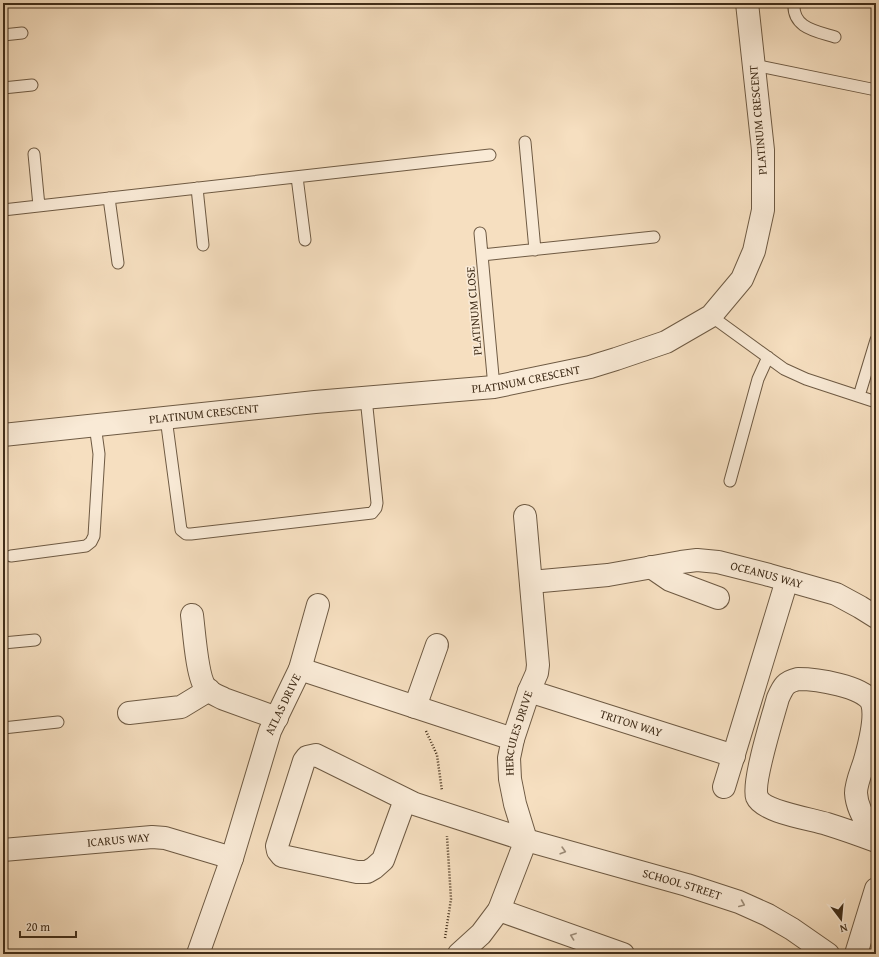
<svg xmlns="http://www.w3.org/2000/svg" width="879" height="957" viewBox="0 0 879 957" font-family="'Gentium Book Plus',serif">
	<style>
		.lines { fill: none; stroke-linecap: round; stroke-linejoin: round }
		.lane-casing { stroke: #6e5a43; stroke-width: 13 }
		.street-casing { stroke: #6e5a43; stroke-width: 24 }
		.path { stroke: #402d19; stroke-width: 2.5; stroke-dasharray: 1 2; stroke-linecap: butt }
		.lane { stroke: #f9ead6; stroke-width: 11 }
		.street { stroke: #f9ead6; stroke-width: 22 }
		.oneway { stroke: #9c8c78 }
		.labels { text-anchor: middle; stroke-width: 3.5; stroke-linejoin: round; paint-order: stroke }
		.street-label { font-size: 12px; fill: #402d19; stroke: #f9ead6 }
	</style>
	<rect width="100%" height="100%" fill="#f6dfc0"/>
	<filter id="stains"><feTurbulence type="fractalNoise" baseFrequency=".005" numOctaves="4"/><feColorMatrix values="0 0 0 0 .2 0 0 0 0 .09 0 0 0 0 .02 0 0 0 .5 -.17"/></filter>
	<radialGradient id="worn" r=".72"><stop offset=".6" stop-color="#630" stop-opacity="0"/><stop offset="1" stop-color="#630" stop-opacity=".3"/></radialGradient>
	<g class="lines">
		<g class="lane-casing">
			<path id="lane" d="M794,3C792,28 816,31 835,37
				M3,35L22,33
				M754,65L876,90
				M3,88L32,85
				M525,142L535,250
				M34,154L39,206
				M297,177L305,240
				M197,188L203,245
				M109,198L118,263
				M3,210L490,155
				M480,233L494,387
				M482,255L654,237
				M711,316L784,369L806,379L876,402
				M859,396L876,340
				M166,418L181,530L186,534H191L372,513L376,508L377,503L366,398
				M730,481L758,379L768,357
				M11,556L86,546L91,542L94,536L99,454L95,425
				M3,643L35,640
				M3,728L58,722"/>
		</g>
		<g class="street-casing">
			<g id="street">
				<path id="s1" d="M3,435L315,402L494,387L590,367L616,359L666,342L711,316L742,279L754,251L763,210V150L747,3"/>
				<path d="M651,567L670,580L718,598"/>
				<path id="s2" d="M531,582L608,575L681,562L697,560L718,562L769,575L836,594L860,607L876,617"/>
				<path d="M192,615C194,630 197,678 206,688C210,693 218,696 224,699L277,718"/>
				<path d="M300,669L513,739"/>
				<path d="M798,679C815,679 865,686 872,703C877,719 869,745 865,760C862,770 856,783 856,793C857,811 869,825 876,841C860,835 843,829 827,824C812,819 763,812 757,797C752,783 773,716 778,698C783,687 785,682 798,679Z"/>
				<path id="s3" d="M529,691L734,756"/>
				<path d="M415,707L437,645"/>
				<path d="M129,713L181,707L209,690"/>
				<path d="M724,787L787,580"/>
				<path id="s4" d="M405,800L383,860L374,868L367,872H357L282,856L278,851L277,846L304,761L307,757L316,755L415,804L526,840L687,885L739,902L768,915L792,929L828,954"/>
				<path id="s5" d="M3,850L152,837L165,838L232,858"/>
				<path d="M499,910L623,954"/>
				<path id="s6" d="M198,954L232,858L270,731L300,669L318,605"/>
				<path id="s7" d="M459,954L481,934L499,910L526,840L515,804L510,779L509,758L513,739L529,691L537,673L538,665L525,516"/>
				<path d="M856,954L876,889"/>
			</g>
		</g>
		<path class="path" d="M426,731L437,755L442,791
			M445,938L451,899L447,836"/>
		<use href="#lane" class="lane"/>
		<use href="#street" class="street"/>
	</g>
	<defs><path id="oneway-chevron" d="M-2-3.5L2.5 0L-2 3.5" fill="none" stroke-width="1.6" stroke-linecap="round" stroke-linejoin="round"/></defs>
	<g class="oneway">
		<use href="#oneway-chevron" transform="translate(563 851) rotate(16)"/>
		<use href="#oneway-chevron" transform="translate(742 904) rotate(23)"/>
		<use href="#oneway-chevron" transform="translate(573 936) rotate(-160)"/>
	</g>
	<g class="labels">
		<g class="street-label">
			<text transform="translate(758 120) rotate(-95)" y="4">PLATINUM CRESCENT</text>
			<text transform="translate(474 311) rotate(-95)" y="4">PLATINUM CLOSE</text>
			<text dy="4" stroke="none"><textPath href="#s1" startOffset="526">PLATINUM CRESCENT</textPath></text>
			<text dy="4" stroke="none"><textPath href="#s1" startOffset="202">PLATINUM CRESCENT</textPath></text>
			<text dy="4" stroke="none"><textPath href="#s2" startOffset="239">OCEANUS WAY</textPath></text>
			<text dy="4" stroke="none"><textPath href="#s6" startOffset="264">ATLAS DRIVE</textPath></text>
			<text dy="4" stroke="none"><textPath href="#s3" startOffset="107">TRITON WAY</textPath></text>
			<text dy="4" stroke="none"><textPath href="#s7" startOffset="245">HERCULES DRIVE</textPath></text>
			<text dy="4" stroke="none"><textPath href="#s5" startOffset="116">ICARUS WAY</textPath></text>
			<text dy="4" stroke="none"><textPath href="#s4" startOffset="675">SCHOOL STREET</textPath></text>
		</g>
	</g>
	<rect width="879" height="957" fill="none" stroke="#f6dfc0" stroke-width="16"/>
	<rect x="4" y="4" width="871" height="949" fill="none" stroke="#402d19" stroke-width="2"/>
	<rect x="8" y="8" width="863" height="941" fill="none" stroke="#402d19"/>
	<g transform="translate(841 919) rotate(164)" stroke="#f9ead6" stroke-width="3" paint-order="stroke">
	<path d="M0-3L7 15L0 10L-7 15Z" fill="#402d19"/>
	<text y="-6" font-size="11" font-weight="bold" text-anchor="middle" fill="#402d19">N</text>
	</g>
	<path d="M20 931v6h56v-6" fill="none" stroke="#402d19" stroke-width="2"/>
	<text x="26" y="931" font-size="12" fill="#402d19" stroke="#f9ead6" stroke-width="3" paint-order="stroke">20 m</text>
	<rect width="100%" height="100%" filter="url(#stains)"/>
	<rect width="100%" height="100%" fill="url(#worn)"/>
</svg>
